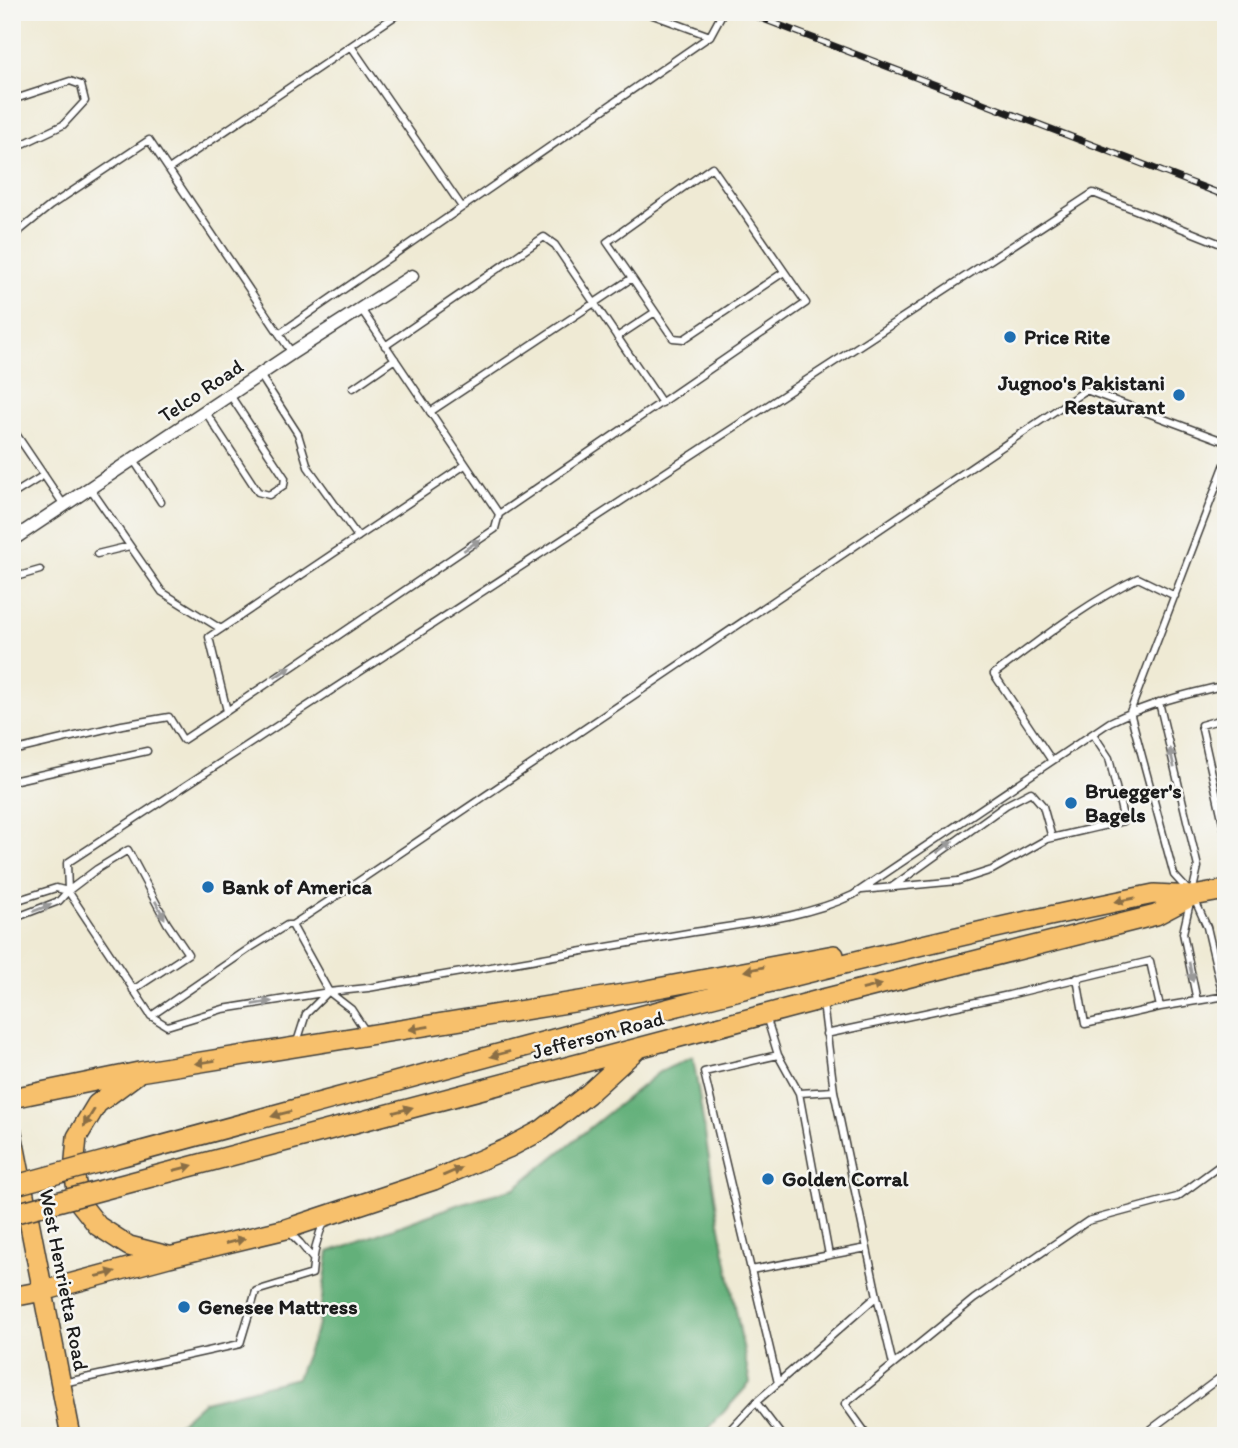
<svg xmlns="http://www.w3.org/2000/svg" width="1238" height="1448" viewBox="0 0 1238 1448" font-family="Itim,sans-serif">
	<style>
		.forest { fill: #63b07a; stroke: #40664b; stroke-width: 2 }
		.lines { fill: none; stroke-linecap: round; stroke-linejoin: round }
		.lane-casing { stroke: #3c3b38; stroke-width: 9 }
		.street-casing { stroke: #3c3b38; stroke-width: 15 }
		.primary-casing { stroke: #3c3b38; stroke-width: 22 }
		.lane { stroke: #fff; stroke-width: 6 }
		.street { stroke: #fff; stroke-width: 12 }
		.primary { stroke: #f7c06c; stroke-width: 19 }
		.rail-casing { stroke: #1c1c1c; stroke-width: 7 }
		.rail { stroke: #f6f6f2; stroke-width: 4.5; stroke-dasharray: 13; stroke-linecap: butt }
		.primary-bridge-casing { stroke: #3c3b38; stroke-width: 22; stroke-linecap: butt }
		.primary-bridge { stroke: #f7c06c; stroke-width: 19 }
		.oneway { fill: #999 }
		.oneway2 { fill: #8a6e44 }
		.poi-dot { fill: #1f6fb2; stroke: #f6f6f2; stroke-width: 2.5 }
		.labels { text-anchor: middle; stroke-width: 5; stroke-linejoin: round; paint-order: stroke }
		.poi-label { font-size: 21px; font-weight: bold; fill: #1c1c1c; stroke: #f6f6f2; text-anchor: start }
		.street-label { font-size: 21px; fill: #1c1c1c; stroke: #f6f6f2 }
	</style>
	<rect width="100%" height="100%" fill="#f6f6f2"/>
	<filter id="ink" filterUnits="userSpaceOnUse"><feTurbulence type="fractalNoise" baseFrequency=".0143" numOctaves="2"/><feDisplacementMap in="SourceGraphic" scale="14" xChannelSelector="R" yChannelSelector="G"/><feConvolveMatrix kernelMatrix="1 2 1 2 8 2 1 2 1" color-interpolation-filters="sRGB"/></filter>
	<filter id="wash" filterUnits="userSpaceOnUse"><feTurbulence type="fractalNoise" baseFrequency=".00686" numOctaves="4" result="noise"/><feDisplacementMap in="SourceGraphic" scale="28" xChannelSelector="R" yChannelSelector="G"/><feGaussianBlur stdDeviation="1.57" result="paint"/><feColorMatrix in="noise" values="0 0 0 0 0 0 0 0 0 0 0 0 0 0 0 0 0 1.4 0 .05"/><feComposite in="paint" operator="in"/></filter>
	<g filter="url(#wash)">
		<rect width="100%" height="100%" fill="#efead4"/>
		<path class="forest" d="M693,1057L719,1222L750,1383L702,1436H165L204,1401L297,1378L318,1325L329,1252L462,1203L515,1188L659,1072Z"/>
	</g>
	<g filter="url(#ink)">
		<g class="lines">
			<g class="lane-casing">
				<path id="lane" d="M710,36L723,12
					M351,46L462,207
					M12,100L70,81L81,85L85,101L63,125L23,144L12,139
					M169,169L401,12
					M12,237L50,206L149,140L292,353
					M1226,246L1093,193L67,863L68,891L151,1016L167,1026L223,1009L329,992L368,988C474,969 581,952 688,933C741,924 805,918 853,895L1110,722C1147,704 1186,694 1226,685
					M632,278L673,338L684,339L784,272
					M361,309L499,514L806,303L712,167L607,242L632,278L430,412
					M279,334L710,36L645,12
					M617,337L655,312
					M385,346L544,237L555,245L662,403
					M260,375L298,434L308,467L358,537
					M353,388L395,359
					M205,411L258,492L269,495L284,485L285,478L230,395
					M12,428L64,505
					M133,459L161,502
					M90,488L162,592L221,629
					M12,495L44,475
					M97,554L130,546
					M12,578L40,570
					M1159,702L1198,867L1183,933L1197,1001
					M227,711L495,529L499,514
					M1226,718L1201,725L1226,836
					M12,751L122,725L169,717L183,740L227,711L209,637L465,465
					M1052,761L994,674C1040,640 1086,603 1138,578L1175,596
					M12,781L147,751
					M892,887L1006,805L1031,792L1043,806L1052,838
					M862,890L958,881L992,870L1047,839L1124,821L1109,758L1093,734
					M12,902L56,888L68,891
					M12,919L59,901L68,891L97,869L128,850L167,923L188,954L133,990
					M292,925L329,992L351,1009L366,1032
					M1077,978L1085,1024L1160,1007L1226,996
					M1223,996L1207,927L1193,896L1174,875L1130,712L1226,461
					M151,1016L250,948L287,925H292L350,887L1086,390L1226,442
					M766,1016L778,1055L704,1072L778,1383
					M826,1034L1009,995L1150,961L1160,1007
					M297,1042L306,1014L327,993
					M778,1055L799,1093
					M289,1232L300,1243L313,1259
					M829,1255L799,1093L834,1091
					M751,1270L867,1248
					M877,1296L893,1365
					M63,1383L240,1344L256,1291L312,1274C313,1256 316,1238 325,1221
					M756,1402L782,1436
					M724,1436L756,1402L877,1296L834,1091L823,1003
					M868,1436L845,1404L974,1299L1088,1221L1177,1197L1226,1161
					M1142,1436L1226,1373"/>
			</g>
			<g class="street-casing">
				<path id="street" d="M12,540L292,353L412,276"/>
			</g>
			<g class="primary-casing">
				<path id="primary" d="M136,1075L97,1104L77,1137L74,1171L79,1202L98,1226L129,1246L168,1256
					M12,1098L139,1072L642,991L834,955
					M12,1133L71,1436
					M112,1159C458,1066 803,965 1154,894L1193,896L1226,890
					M117,1186L823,999L1156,915L1192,896
					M12,1297L43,1291L169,1257L286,1229L434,1180L508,1148L542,1130L588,1094L636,1050"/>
			</g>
			<use href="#lane" class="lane"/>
			<use href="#street" class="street"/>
			<use href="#primary" class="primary"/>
			<g class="rail-casing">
				<path id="rail" d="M745,12L1226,196"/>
			</g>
			<use href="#rail" class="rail"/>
			<g class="primary-bridge-casing">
				<path id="primary-bridge" d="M12,1186L112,1159
					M12,1214L117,1186"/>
			</g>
			<use href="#primary-bridge" class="primary-bridge"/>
		</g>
		<defs><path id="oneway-solid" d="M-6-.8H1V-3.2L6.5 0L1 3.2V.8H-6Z" transform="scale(1.75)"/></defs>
		<g class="oneway">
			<use href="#oneway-solid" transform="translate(472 545) rotate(-34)"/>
			<use href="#oneway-solid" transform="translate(283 672) rotate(-34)"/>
			<use href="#oneway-solid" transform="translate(1172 758) rotate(-103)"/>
			<use href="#oneway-solid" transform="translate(945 847) rotate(-36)"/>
			<use href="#oneway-solid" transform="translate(42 908) rotate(-21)"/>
			<use href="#oneway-solid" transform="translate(160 910) rotate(62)"/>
			<use href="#oneway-solid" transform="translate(1191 972) rotate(79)"/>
			<use href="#oneway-solid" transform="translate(262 1003) rotate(-9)"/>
		</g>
		<g class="oneway2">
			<use href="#oneway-solid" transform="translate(1125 900) rotate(169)"/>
			<use href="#oneway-solid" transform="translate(754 969) rotate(169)"/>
			<use href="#oneway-solid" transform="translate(872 987) rotate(-14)"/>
			<use href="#oneway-solid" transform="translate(419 1028) rotate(171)"/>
			<use href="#oneway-solid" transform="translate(500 1054) rotate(165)"/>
			<use href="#oneway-solid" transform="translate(205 1062) rotate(171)"/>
			<use href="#oneway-solid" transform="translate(403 1110) rotate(-15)"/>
			<use href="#oneway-solid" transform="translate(281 1114) rotate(165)"/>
			<use href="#oneway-solid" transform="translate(89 1118) rotate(122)"/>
			<use href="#oneway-solid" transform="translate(183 1168) rotate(-15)"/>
			<use href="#oneway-solid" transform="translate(452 1172) rotate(-23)"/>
			<use href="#oneway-solid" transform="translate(235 1241) rotate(-14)"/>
			<use href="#oneway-solid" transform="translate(106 1274) rotate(-15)"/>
		</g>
	</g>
	<g class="poi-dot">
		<circle cx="1010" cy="337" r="7"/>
		<circle cx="1179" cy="395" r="7"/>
		<circle cx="1071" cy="803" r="7"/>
		<circle cx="208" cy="887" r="7"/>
		<circle cx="768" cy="1179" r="7"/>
		<circle cx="184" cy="1307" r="7"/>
	</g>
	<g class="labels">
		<g class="poi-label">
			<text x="1024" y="344">Price Rite</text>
			<text x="1165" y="390" text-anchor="end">Jugnoo's Pakistani<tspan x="1165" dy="24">Restaurant</tspan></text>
			<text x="1085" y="798">Bruegger's<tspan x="1085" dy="24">Bagels</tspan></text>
			<text x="222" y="894">Bank of America</text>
			<text x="782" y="1186">Golden Corral</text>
			<text x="198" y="1314">Genesee Mattress</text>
		</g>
		<g class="street-label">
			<text transform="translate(201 391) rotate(-34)" y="7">Telco Road</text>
			<text transform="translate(598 1035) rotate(-15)" y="7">Jefferson Road</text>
			<text transform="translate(64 1280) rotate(79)" y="7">West Henrietta Road</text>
		</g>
	</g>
	<rect width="1238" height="1448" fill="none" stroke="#f6f6f2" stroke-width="42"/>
</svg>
